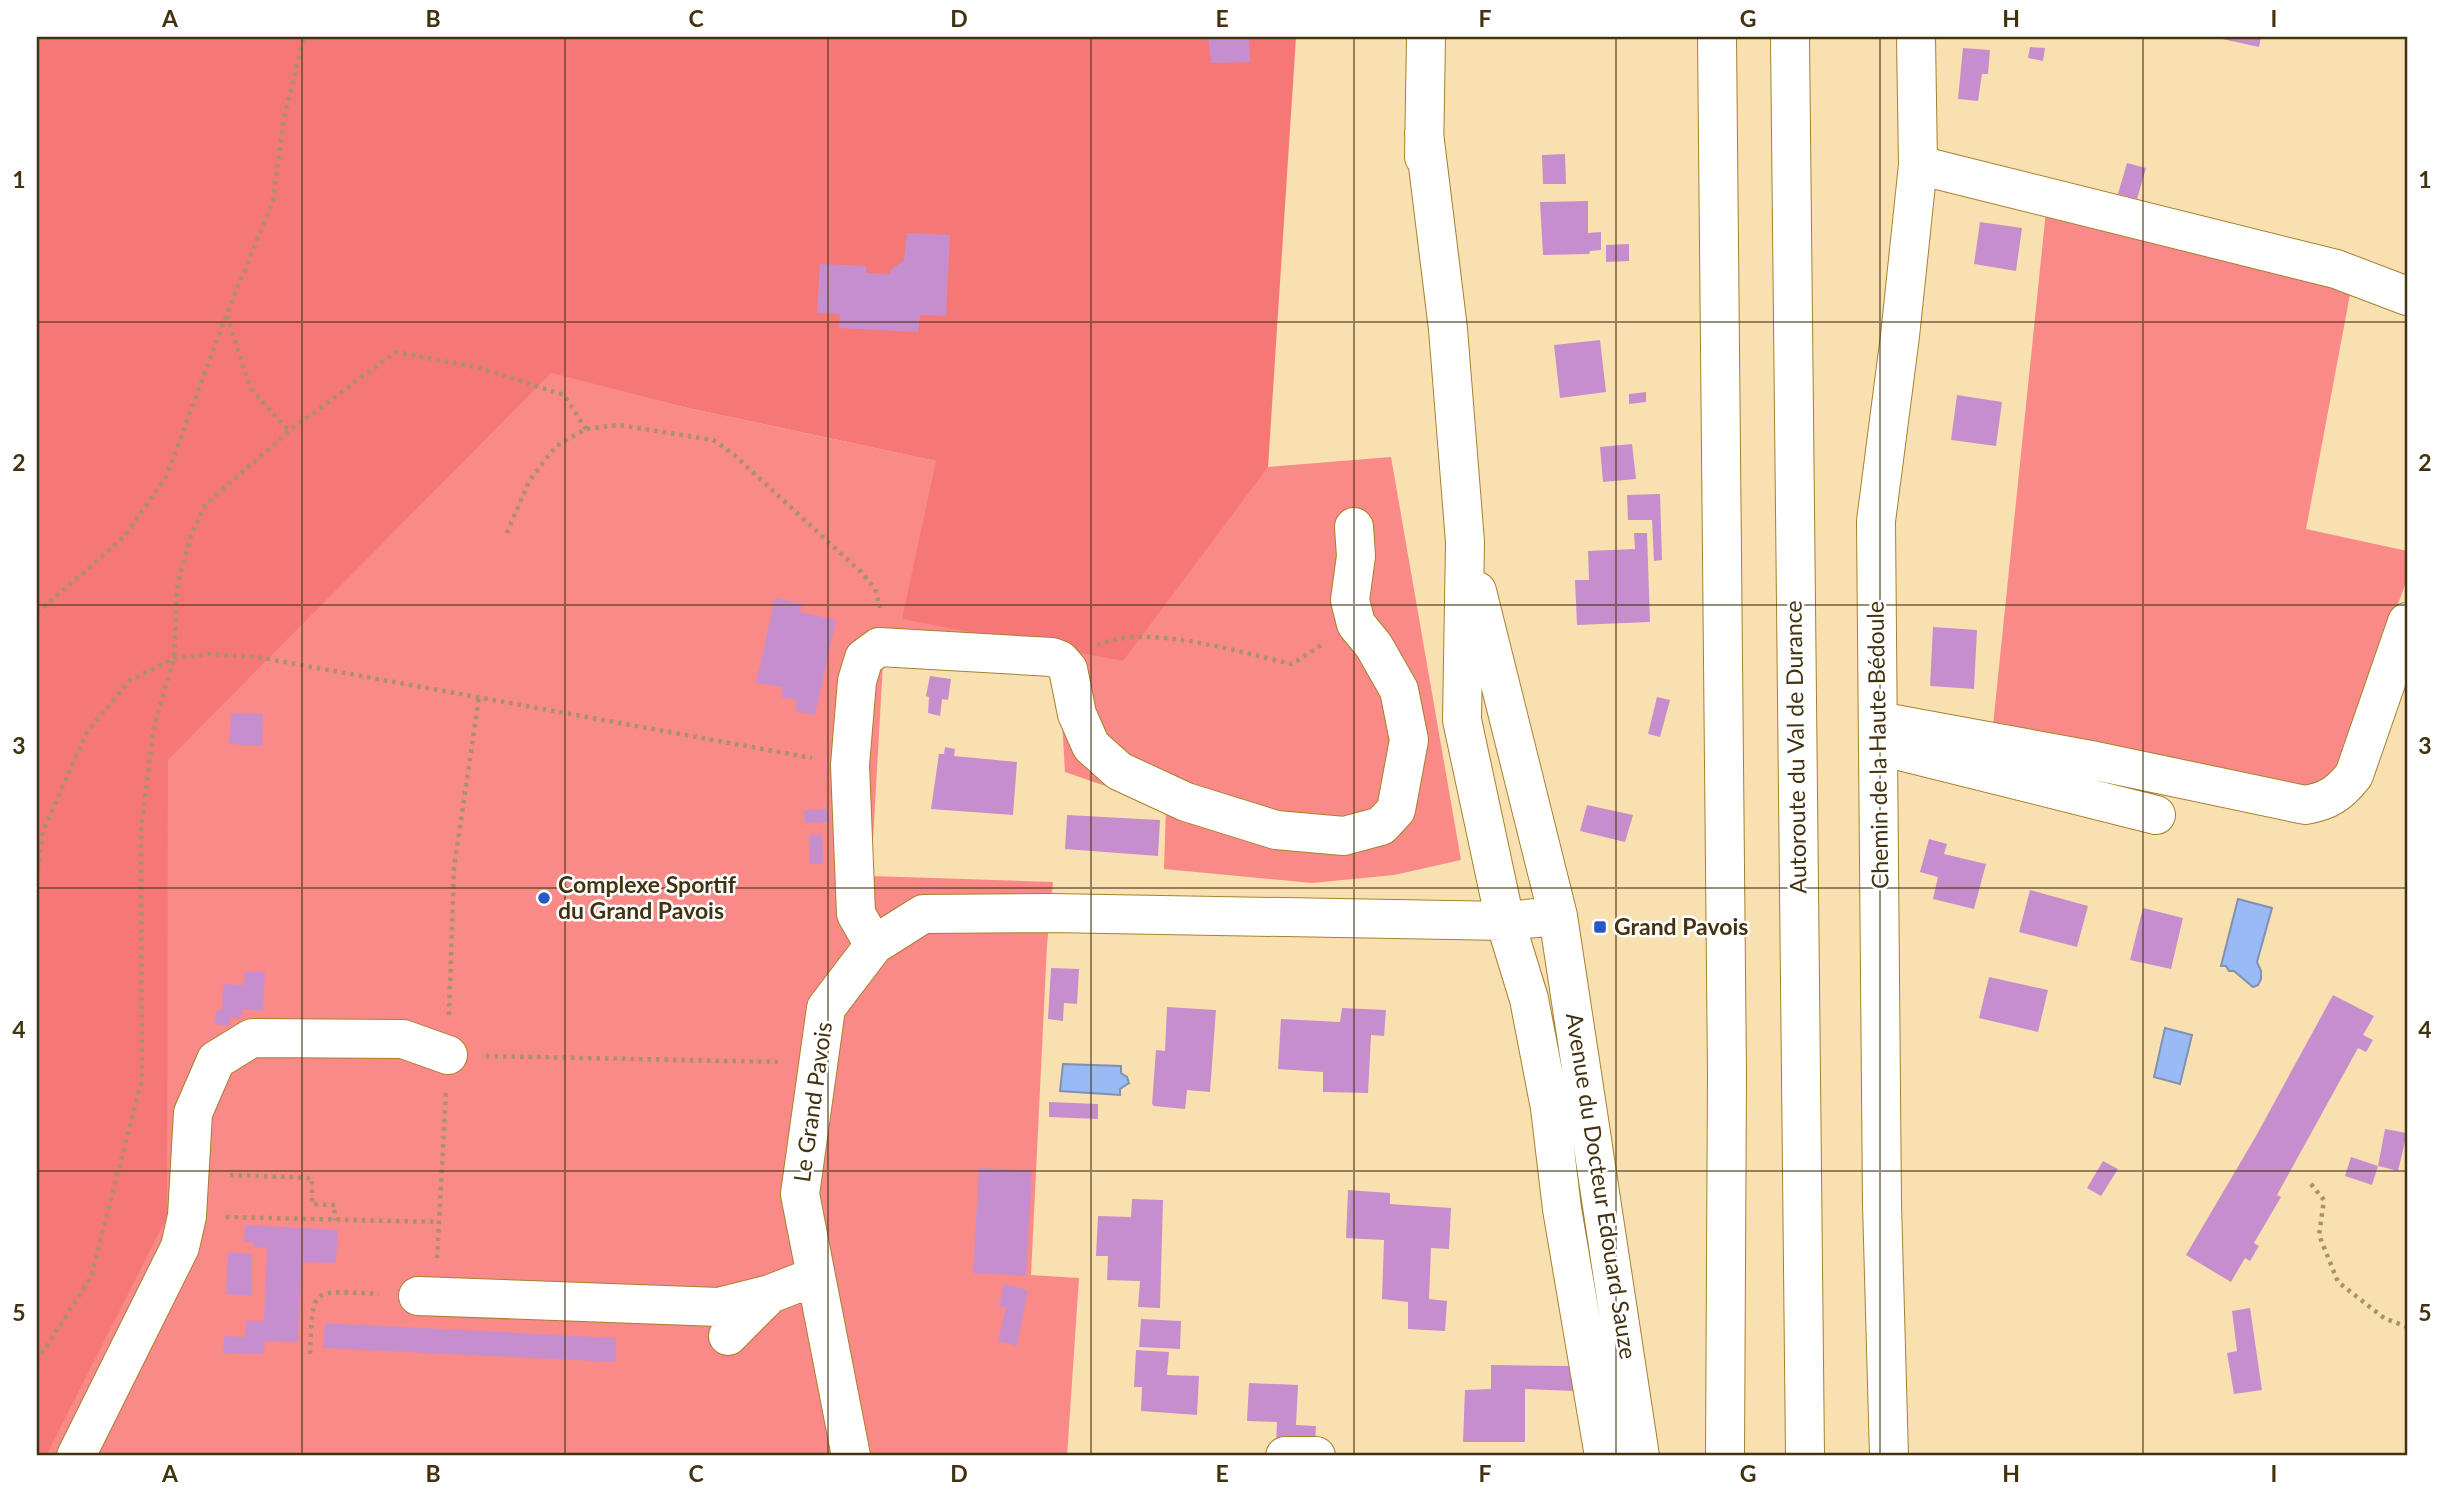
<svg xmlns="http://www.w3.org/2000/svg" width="2444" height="1493" viewBox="0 0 2444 1493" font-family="Lato,sans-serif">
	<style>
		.green { fill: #fa8a87 }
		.forest { fill: #f67876 }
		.water { fill: #9abaf6; stroke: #8091b1; stroke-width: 2 }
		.building { fill: #c78ece }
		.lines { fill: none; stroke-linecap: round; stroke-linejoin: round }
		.minor-casing { stroke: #a7802d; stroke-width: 40 }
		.highway-casing { stroke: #a7802d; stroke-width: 40 }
		.path { stroke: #a79269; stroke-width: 4.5; stroke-dasharray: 3.5 5; stroke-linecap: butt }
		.minor { stroke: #fff; stroke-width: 38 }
		.highway { stroke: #fff; stroke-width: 38 }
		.grid { fill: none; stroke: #433210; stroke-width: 2; stroke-opacity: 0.55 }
		.poi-dot { fill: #2559c7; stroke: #fff; stroke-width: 2.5 }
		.labels { text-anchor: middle; stroke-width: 5; stroke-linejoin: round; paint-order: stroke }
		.street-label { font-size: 23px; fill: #433210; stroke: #fff }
		.poi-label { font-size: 23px; font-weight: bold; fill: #433210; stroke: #fff; text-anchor: start }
		.neatline { fill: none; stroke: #433210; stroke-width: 2.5 }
		.grid-label { font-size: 23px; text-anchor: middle; font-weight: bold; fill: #433210 }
	</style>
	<rect width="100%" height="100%" fill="#f9e0b1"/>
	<path class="green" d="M2046,211L2351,289L2306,529L2407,551V580L2332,780L2310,787L1993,725Z
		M411,336L683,407L1072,490L1268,467L1391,457L1461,860L1394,875L1312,883L1164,869L1166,807L1065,772L1059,672L883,663L871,876L1053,882L1047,945L1031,1275L1079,1278L1067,1456H37V656Z"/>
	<path class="forest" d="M37,37H1296L1268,467L1123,661L902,619L936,461L683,407L551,373L168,760L167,1217L46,1456H37Z"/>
	<path class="water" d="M2238,899L2272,908L2257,962L2261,971V979L2258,985L2253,987L2234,971H2229L2226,966H2221Z
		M2165,1028L2192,1035L2180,1084L2154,1077Z
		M1063,1064L1121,1066V1073L1127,1077L1129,1083L1120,1089V1095L1060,1091Z"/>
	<path class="building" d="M1208,37H1249L1250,62L1211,63Z
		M2213,37H2261L2259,47Z
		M2030,47L2045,48L2043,61L2028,58Z
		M1963,48L1990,50L1988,74H1982L1978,101L1958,99Z
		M1565,154L1566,184H1543L1542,155Z
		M2127,163L2146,168L2137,199L2118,194Z
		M1588,201V233L1601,232V250L1590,251L1589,254L1543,255L1540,202Z
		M1980,222L2022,228L2016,271L1974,264Z
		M907,233L950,235L946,316L920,315L918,332L839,328L840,314L817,313L820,264L866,266V273L889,274L892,269L904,260Z
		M1629,244V261L1606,262V245Z
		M1600,340L1606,392L1560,398L1554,345Z
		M1646,392V402L1629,404V394Z
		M1957,395L2002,402L1996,446L1951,440Z
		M1632,444L1636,479L1603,482L1600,447Z
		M1660,494L1662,560L1654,561L1652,520H1628L1627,495Z
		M1634,533H1647L1650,622L1577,625L1575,580H1589L1588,551L1635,549Z
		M775,598L802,604L800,612L836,620L815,715L795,711L797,700L781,697L783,687L756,683Z
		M1933,627L1977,630L1974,689L1930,686Z
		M930,676L951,679L948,700L942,699L940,716L928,713L929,697L926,696Z
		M1657,697L1670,700L1660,737L1648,734Z
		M231,713L263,714L262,746L229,744Z
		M945,747L955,749L954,756L1017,762L1013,815L931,809L939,754H944Z
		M1587,805L1633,815L1625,842L1580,831Z
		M828,809L829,822L805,823L804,810Z
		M1067,815L1160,820L1158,856L1065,849Z
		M822,834L823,864H810L809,835Z
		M1929,839L1947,844L1944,854L1986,864L1974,909L1933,899L1938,877L1920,872Z
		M2030,890L2088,906L2077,947L2019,932Z
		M2143,908L2183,918L2171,969L2130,960Z
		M1051,968L1079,969L1077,1004L1064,1003L1063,1021L1048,1019Z
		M245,972H265L263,1011L243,1009L241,1018L230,1017V1026L215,1024L216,1011L222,1010L223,984L244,985Z
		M1989,977L2048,990L2038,1032L1979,1018Z
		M2333,995L2374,1016L2363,1035L2373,1040L2366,1052L2358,1048L2277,1195L2281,1197L2254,1243L2259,1246L2250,1261L2245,1258L2231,1282L2186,1255L2256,1136Z
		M1167,1007L1216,1010L1210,1092L1187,1090L1185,1109L1154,1106L1152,1104L1156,1050L1165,1051Z
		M1342,1008L1386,1010L1384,1036L1371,1035L1368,1093L1323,1092V1072L1278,1069L1281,1019L1340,1022Z
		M1049,1102L1098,1104V1119L1049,1117Z
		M2385,1129L2407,1133L2398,1171L2378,1166L2372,1185L2345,1176L2351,1157L2378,1166Z
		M2103,1161L2118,1169L2101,1196L2087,1188Z
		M979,1168L1032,1170L1026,1276L973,1273Z
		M1348,1190L1390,1193V1204L1451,1208L1449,1249L1431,1248L1429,1299L1447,1301L1445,1331L1408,1329V1302L1382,1299L1384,1240L1346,1238Z
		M1132,1199L1163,1200L1160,1308L1138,1307L1140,1281L1107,1280L1108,1256H1096L1098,1216L1131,1217Z
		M245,1225L338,1230L336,1263L302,1262L298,1342L265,1341L264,1354L223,1353L224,1336L245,1337L246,1321H264L267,1248L253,1247L254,1242H244Z
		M228,1252L252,1254V1296L226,1294Z
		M1004,1284L1028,1290L1017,1346L998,1341L1006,1308L999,1306Z
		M2250,1308L2262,1390L2234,1394L2227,1353L2237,1351L2232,1311Z
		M1141,1319L1181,1321L1180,1349L1139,1347Z
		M325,1323L616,1338V1362L323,1348Z
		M1136,1350L1169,1352L1167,1375L1199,1376L1197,1415L1141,1411L1142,1387H1134Z
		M1491,1365L1569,1366L1574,1391L1525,1389V1442H1463L1465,1390L1491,1389Z
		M1249,1383L1298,1385L1296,1425L1316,1426L1315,1445L1276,1444L1277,1422L1247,1421Z"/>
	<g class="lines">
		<g class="minor-casing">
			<path id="minor" d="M1424,133L1448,329L1465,542L1462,720L1505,921L1529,999L1550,1108L1562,1209L1604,1456
				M1424,157L1426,37
				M1918,165L2336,269L2407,296
				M1477,591L1558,916L1640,1456
				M1878,721L2096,761L2305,805C2328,801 2339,794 2354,775L2407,622
				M1880,746L2156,815
				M874,945L856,914L850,765L857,681L864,658L879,647L1052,657L1060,660L1068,669L1077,714L1091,746L1119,771L1186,802L1276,830L1344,836L1381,826L1396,810L1409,740L1399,690L1374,646L1356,624L1350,600L1356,556L1354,527
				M418,1296L719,1307L770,1294L816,1276
				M728,1336L770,1294
				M76,1456L180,1247L187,1216L193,1113L216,1060L252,1038L403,1039L448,1055
				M851,1456L800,1194L826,1008L874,945L923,914L1051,913L1505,921L1558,916
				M1285,1456H1316
				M1889,1456L1882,1204L1876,521L1900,336L1918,165L1916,37"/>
		</g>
		<g class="highway-casing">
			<path id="highway" d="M1717,37L1727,1075L1725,1456
				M1790,37L1805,1456"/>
		</g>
		<path class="path" d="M227,316L251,389L289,431
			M507,533L529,481L556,446L586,429L619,425L713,440L733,454L861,572L875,589L880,608
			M37,613L124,537L166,477L228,311L273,201L284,118L304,37
			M1097,645C1150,623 1236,652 1292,664L1323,644
			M37,878L43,831L87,732L129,681L174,658L209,654L257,657L812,758
			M449,1015L454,868L479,697
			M486,1056L778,1062
			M230,1175L312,1178V1204L335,1205L334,1220
			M2311,1184L2324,1200L2319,1235L2338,1282L2384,1318L2407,1327
			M226,1217L439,1222
			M437,1258L446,1092
			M310,1354C313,1284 310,1291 379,1294
			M37,1361L91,1277L142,1079L141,829L154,726L174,658L177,588L190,538L205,505L289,431L396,352L480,368L564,395L586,429"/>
		<use href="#minor" class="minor"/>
		<use href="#highway" class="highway"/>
	</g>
	<path class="grid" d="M302,37V1456M565,37V1456M828,37V1456M1091,37V1456M1354,37V1456M1616,37V1456M1880,37V1456M2143,37V1456M37,322H2407M37,605H2407M37,888H2407M37,1171H2407"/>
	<g class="poi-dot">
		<circle cx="544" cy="898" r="7"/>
		<rect x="1593" y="920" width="14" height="14" rx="3.5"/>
	</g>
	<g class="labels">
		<g class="street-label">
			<text transform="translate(1878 745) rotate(-91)" y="8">Chemin de la Haute Bédoule</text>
			<text transform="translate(1796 747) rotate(-91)" y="8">Autoroute du Val de Durance</text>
			<text transform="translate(813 1102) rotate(-82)" y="8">Le Grand Pavois</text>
			<text transform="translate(1601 1186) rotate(81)" y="8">Avenue du Docteur Edouard Sauze</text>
		</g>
		<g class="poi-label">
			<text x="558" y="893">Complexe Sportif<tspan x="558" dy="26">du Grand Pavois</tspan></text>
			<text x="1614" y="935">Grand Pavois</text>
		</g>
	</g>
	<rect width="2444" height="1493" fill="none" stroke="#ffffff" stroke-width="77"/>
	<rect x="38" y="38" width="2368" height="1416" class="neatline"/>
	<g class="grid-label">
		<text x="170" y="27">A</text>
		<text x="433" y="27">B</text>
		<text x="696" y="27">C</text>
		<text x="959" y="27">D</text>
		<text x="1222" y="27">E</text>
		<text x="1485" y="27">F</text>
		<text x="1748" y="27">G</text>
		<text x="2011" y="27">H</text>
		<text x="2274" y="27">I</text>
		<text x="19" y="188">1</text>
		<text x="2425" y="188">1</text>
		<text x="19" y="471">2</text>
		<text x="2425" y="471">2</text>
		<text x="19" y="754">3</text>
		<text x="2425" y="754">3</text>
		<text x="19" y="1038">4</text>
		<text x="2425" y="1038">4</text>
		<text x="19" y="1321">5</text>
		<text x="2425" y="1321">5</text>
		<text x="170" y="1482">A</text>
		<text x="433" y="1482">B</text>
		<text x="696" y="1482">C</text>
		<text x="959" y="1482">D</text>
		<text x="1222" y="1482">E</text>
		<text x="1485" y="1482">F</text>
		<text x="1748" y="1482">G</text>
		<text x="2011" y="1482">H</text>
		<text x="2274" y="1482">I</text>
	</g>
</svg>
